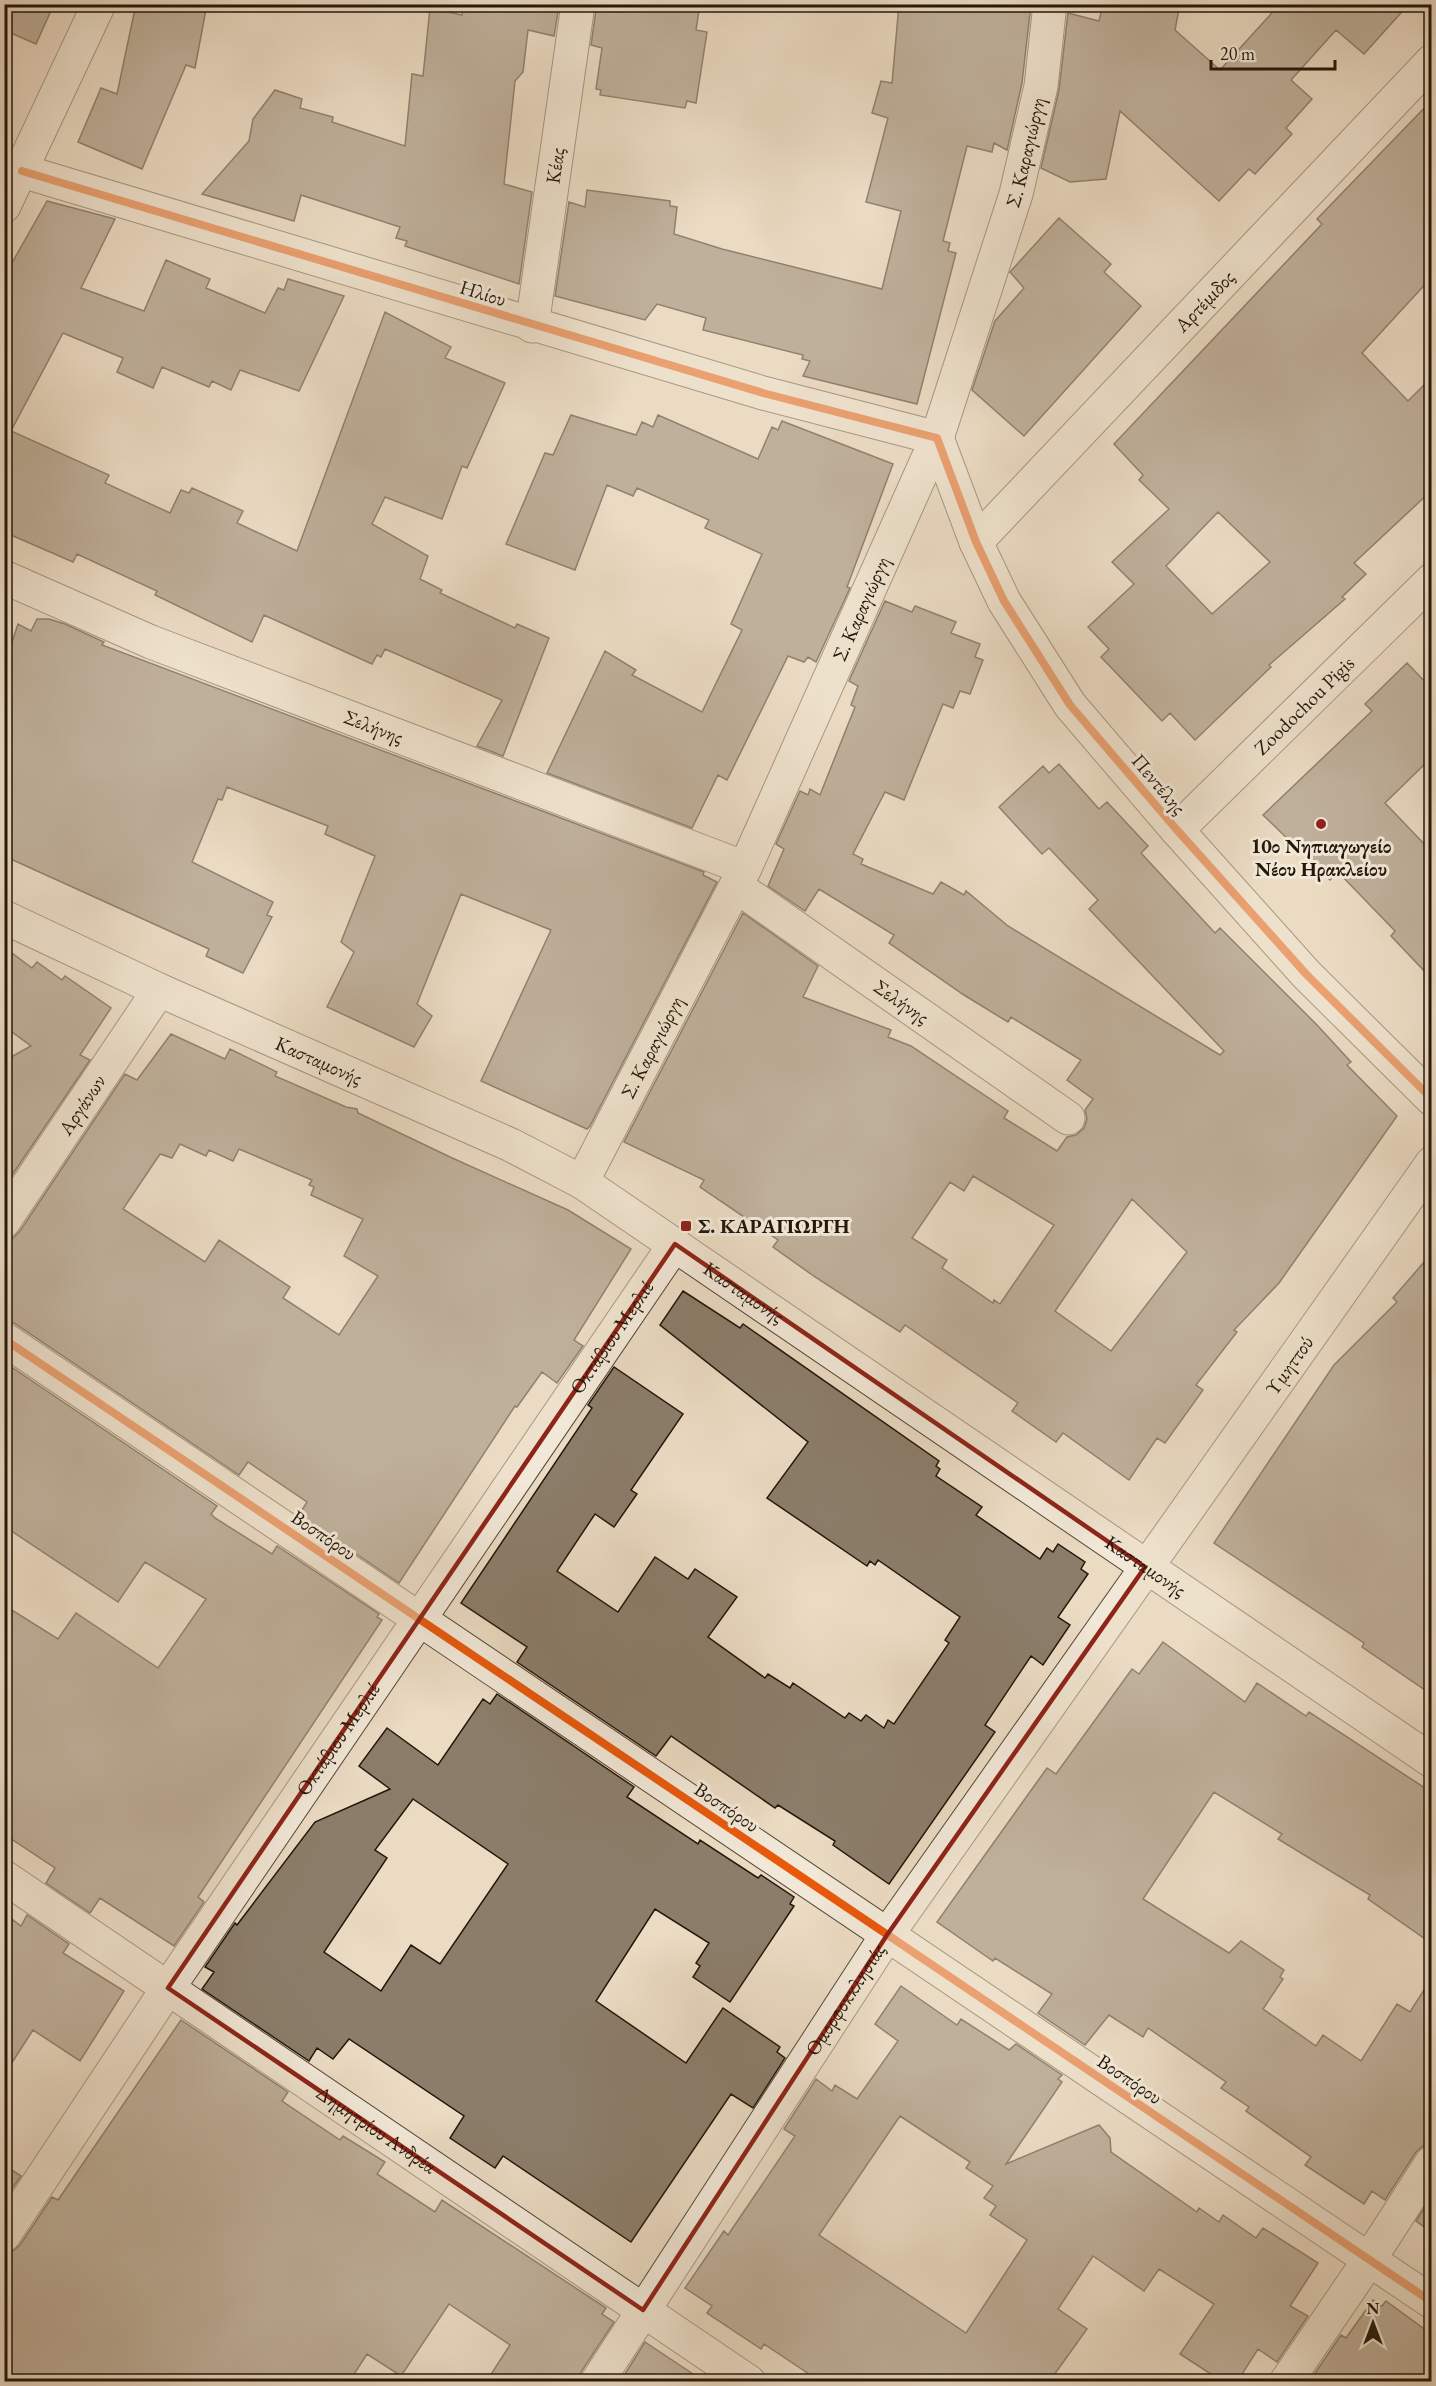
<svg xmlns="http://www.w3.org/2000/svg" width="1436" height="2386" viewBox="0 0 1436 2386" font-family="'EB Garamond',serif">
	<style>
		.building { fill: #8b7d6a; stroke: #22170a; stroke-width: 1.5; fill-rule: evenodd }
		.lines { fill: none; stroke-linecap: round; stroke-linejoin: round }
		.minor-casing { stroke: #544838; stroke-width: 35 }
		.tertiary-casing { stroke: #544838; stroke-width: 35 }
		.minor { stroke: #f2e8d8; stroke-width: 33 }
		.tertiary { stroke: #f2e8d8; stroke-width: 33 }
		.cycleway-casing { stroke: #f2e8d8; stroke-width: 11 }
		.cycleway { stroke: #e8590c; stroke-width: 8 }
		.marked { fill: none; stroke: #8f2418; stroke-width: 4.5; stroke-linejoin: round }
		.poi-dot { fill: #8f2418; stroke: #f2e8d8; stroke-width: 2 }
		.labels { text-anchor: middle; stroke-width: 6; stroke-linejoin: round; paint-order: stroke }
		.street-label { font-size: 20px; fill: #22170a; stroke: #f2e8d8 }
		.poi-label { font-size: 20px; font-weight: bold; fill: #22170a; stroke: #f2e8d8 }
	</style>
	<rect width="100%" height="100%" fill="#ebdbc3"/>
	<filter id="stains"><feTurbulence type="fractalNoise" baseFrequency=".00333" numOctaves="4"/><feColorMatrix values="0 0 0 0 .2 0 0 0 0 .09 0 0 0 0 .02 0 0 0 .5 -.17"/></filter>
	<radialGradient id="worn" r=".72"><stop offset=".6" stop-color="#630" stop-opacity="0"/><stop offset="1" stop-color="#630" stop-opacity=".3"/></radialGradient>
	<path class="building" d="M4,4H54L36,44L4,30Z
		M136,4H207L195,68L186,65L142,169L78,142L101,88L117,94Z
		M463,4L559,6L554,36L528,30L523,72L515,81L504,184L532,192L519,284L405,246L407,241L396,238L400,227L301,195L294,221L202,194L249,141L253,119L275,90L302,99L300,108L333,117L332,122L405,146L412,74L423,76L430,8L462,15Z
		M621,4H700L696,30L707,32L696,103L687,101L685,108L600,95L601,90L596,89L602,48L591,45L596,10L620,12Z
		M899,4H1031L1022,83L1007,150L994,143L992,152L967,146L943,241L950,243L948,251L956,253L917,404L803,376L810,361L802,359L803,355L703,330L706,318L657,304L645,320L555,296L569,202L585,207L587,190L670,201V206L677,207L674,234L722,249L882,289L901,211L866,202L888,118L872,113L881,81L892,83Z
		M1103,4H1180L1175,30L1220,70L1280,4H1409L1364,54L1336,30L1291,80L1312,99L1286,128L1292,134L1255,174L1249,169L1219,201L1120,111L1106,179L1070,182L1041,168L1059,90L1068,13L1099,21Z
		M1431,101V278L1362,353L1408,401L1431,378V491L1354,563L1366,574L1342,597L1345,599L1269,665L1271,667L1195,740L1170,713L1162,721L1101,657L1109,649L1088,627L1134,584L1112,562L1169,509L1139,480L1143,475L1114,444L1322,224L1317,219ZM1218,512L1270,562L1212,614L1166,566Z
		M47,201L115,219L81,288L144,311L166,260L210,279L206,288L265,313L278,288L284,290L288,279L344,296L299,391L240,370L231,390L212,381L209,387L162,367L153,388L117,372L123,358L63,333L11,431L109,475L105,483L170,513L181,490L189,493L192,488L243,511L237,523L297,551L385,312L451,347L445,358L505,383L467,468L462,466L442,519L385,497L372,524L428,556L420,579L442,590L440,593L515,628L517,624L549,638L503,756L477,746L502,700L385,649L381,657L377,655L372,664L264,615L252,642L155,595L157,591L77,554L73,562L4,532V277Z
		M1059,218L1111,264L1104,272L1141,306L1024,436L972,390L995,321L1024,288L1010,272Z
		M571,415L636,435L642,422L653,427L658,415L758,459L772,427L778,430L782,421L893,464L847,587L850,588L816,662L808,657L804,662L788,656L727,780L718,775L692,828L547,773L605,651L636,670L632,675L702,712L742,630L731,624L762,554L705,528L709,520L637,488L633,496L607,485L575,570L506,544L545,453L553,455Z
		M885,601L912,612L915,606L956,622L951,633L980,644L975,657L983,660L970,694L960,691L953,708L943,704L904,800L885,792L853,854L863,859L861,864L933,894L941,882L964,895L966,891L1008,926L1220,1055L1224,1051L1089,909L1098,900L1049,848L1042,854L999,807L1043,766L1049,773L1059,764L1099,809L1107,802L1148,846L1141,853L1215,933L1220,928L1317,1025L1351,1062L1347,1065L1397,1116L1279,1283L1234,1330L1237,1332L1196,1385L1203,1390L1165,1443L1157,1438L1129,1480L1063,1433L1056,1442L1012,1411L1018,1403L905,1325L900,1332L815,1277L773,1247L778,1240L700,1187L704,1180L624,1142L743,913L818,966L803,997L891,1030L888,1037L911,1046L1008,1111L1004,1118L1057,1151L1067,1137L1076,1135L1084,1128L1087,1119L1085,1110L1093,1099L1067,1080L1081,1060L1011,1017L1008,1022L964,995L889,943L894,935L819,889L805,911L768,886L784,849L776,844L800,791L808,795L810,789L820,795L855,707L851,705L858,686L849,681ZM973,1176L1054,1225L1000,1304L994,1300L993,1303L942,1268L947,1260L912,1238L950,1182L964,1191ZM1132,1199L1187,1252L1111,1351L1055,1311Z
		M37,619H49L65,624L104,642L102,645L704,872L703,875L717,882L590,1126L587,1129L481,1081L551,930L461,894L417,1004L432,1016L414,1047L327,1007L354,952L341,942L375,856L325,834L328,826L227,787L222,800L218,799L192,862L273,902L267,915L272,917L243,973L206,956L209,949L4,856V666L18,624L31,631Z
		M1407,663L1431,688V758L1385,803L1431,851V978L1391,936L1395,931L1338,872L1330,880L1263,815L1372,711L1365,704Z
		M4,947L32,968L37,962L62,980L65,976L111,1008L80,1055L90,1060L4,1187V1061L31,1046L4,1026Z
		M171,1034L225,1059L230,1049L277,1072L275,1076L346,1107L357,1109L358,1113L450,1157L568,1210L631,1249L574,1340L583,1346L557,1383L542,1372L517,1407L515,1406L399,1583L299,1515L307,1502L248,1462L239,1475L14,1323L4,1320V1239L13,1238L20,1231L125,1074L137,1080ZM180,1144L206,1156L209,1150L233,1161L239,1149L312,1180L309,1185L314,1187L311,1195L363,1219L344,1256L378,1276L339,1335L283,1298L290,1287L219,1240L205,1262L123,1209L160,1154L172,1158Z
		M1431,1254V1694L1362,1647L1364,1643L1214,1543L1334,1365L1397,1302L1393,1298Z
		M683,1291L740,1328L743,1324L939,1461L936,1466L940,1469L936,1476L982,1507L976,1515L1040,1559L1047,1548L1053,1552L1058,1544L1085,1562L1081,1569L1088,1574L1058,1617L1070,1625L1043,1665L1031,1656L985,1725L995,1732L889,1884L833,1845L835,1841L778,1805L775,1808L671,1736L656,1756L517,1662L527,1647L461,1603L592,1408L588,1405L614,1367L683,1414L631,1490L637,1494L614,1527L595,1514L557,1571L618,1612L655,1557L688,1579L695,1569L737,1597L708,1637L765,1678L768,1674L790,1688L793,1683L845,1718L849,1713L861,1721L866,1715L884,1728L888,1720L894,1724L949,1643L945,1640L960,1617L878,1560L875,1565L870,1561L867,1566L767,1498L808,1442L660,1325Z
		M4,1362L217,1506L211,1514L215,1518L272,1554L277,1546L379,1614L377,1617L382,1620L198,1897L204,1902L174,1946L100,1898L90,1913L46,1883L55,1868L4,1834V1605L58,1639L76,1613L158,1668L206,1599L145,1562L118,1602L4,1526Z
		M1163,1642L1245,1702L1257,1683L1306,1716L1309,1712L1431,1792V1943L1368,1899L1370,1895L1278,1839L1282,1834L1214,1792L1143,1899L1229,1953L1241,1941L1284,1970L1280,1977L1283,1979L1263,2009L1316,2046L1323,2035L1361,2061L1397,2004L1410,2012L1431,1979V2144L1423,2146L1416,2152L1385,2200L1372,2191L1364,2204L1305,2165L1311,2157L1246,2111L1249,2107L1221,2088L1226,2082L1148,2028L1143,2037L1109,2015L1085,2045L1038,2013L1052,1994L995,1958L993,1961L937,1922L1047,1768L1056,1774L1132,1669L1139,1674Z
		M497,1694L634,1787L627,1797L698,1844L700,1840L758,1878L761,1875L794,1897L790,1904L794,1906L730,2002L693,1977L700,1966L696,1963L709,1943L655,1909L596,2001L686,2063L723,2008L780,2047L777,2052L785,2058L753,2108L731,2094L631,2242L503,2156L495,2168L450,2138L464,2116L349,2039L333,2059L317,2048L309,2061L202,1989L214,1972L205,1967L235,1923L237,1925L315,1822L390,1789L359,1766L387,1728L438,1765L483,1699L490,1704ZM413,1799L508,1864L440,1964L411,1945L381,1991L324,1952L387,1858L375,1850Z
		M4,1913L21,1926L27,1915L69,1944L63,1953L124,1991L80,2061L33,2030L4,2075Z
		M901,1986L957,2025L961,2019L1009,2050L1016,2044L1062,2075L1058,2079L1062,2082L1006,2164L1099,2125L1110,2138L1111,2152L1197,2212L1199,2208L1219,2222L1223,2215L1256,2238L1263,2228L1318,2263L1290,2306L1308,2316L1277,2362L1258,2349L1237,2382H1223L1180,2354L1214,2304L1159,2269L1144,2291L1093,2256L1058,2309L1087,2329L1049,2382H821L764,2344L761,2349L707,2313L712,2306L685,2288L724,2231L728,2235L795,2136L784,2129L816,2079L832,2091L835,2085L857,2099L898,2041L875,2024ZM900,2116L970,2162L966,2168L993,2186L984,2198L996,2206L990,2215L1027,2240L966,2333L819,2235Z
		M181,2020L288,2092L282,2101L340,2140L343,2136L385,2162L377,2174L435,2212L442,2200L606,2308L602,2314L614,2322L581,2372L578,2382H486L510,2345L449,2304L401,2376L367,2354L349,2382H21L4,2370V2253L13,2251L20,2245L52,2197L58,2200Z
		M4,2165L21,2176L4,2200Z
		M1431,2197V2232L1416,2221Z
		M1373,2300L1382,2306L1386,2301L1431,2334V2382H1309L1341,2335L1346,2338Z
		M645,2342L705,2382H620Z"/>
	<g class="lines">
		<g class="minor-casing">
			<g id="minor">
				<path d="M22,171L763,393L937,438L976,542L1004,601L1070,705L1177,830L1306,974L1432,1099"/>
				<path d="M4,206L99,4"/>
				<path id="s1" d="M532,326L578,4"/>
				<path id="s2" d="M976,542L1432,61"/>
				<path id="s3" d="M4,577L151,642L745,868"/>
				<path id="s4" d="M1177,830L1432,580"/>
				<path id="s5" d="M736,886L1068,1118"/>
				<path id="s6" d="M4,1221L159,990"/>
				<path d="M4,1339L1432,2302"/>
				<path id="s7" d="M4,1877L749,2382"/>
				<path id="s8" d="M4,2235L168,1988L675,1244"/>
				<path id="s9" d="M597,2382L887,1935L1432,1163"/>
				<path d="M1286,2382L1369,2260L1432,2162"/>
			</g>
		</g>
		<g class="tertiary-casing">
			<g id="tertiary">
				<path id="s10" d="M4,917L159,990L511,1145L582,1182L1432,1761"/>
				<path id="s11" d="M582,1182L745,868L937,438L1016,194L1041,86L1050,4"/>
			</g>
		</g>
		<use href="#minor" class="minor"/>
		<use href="#tertiary" class="tertiary"/>
		<g class="cycleway-casing">
			<path id="cycleway" d="M22,171L763,393L937,438L976,542L1004,601L1070,705L1177,830L1306,974L1432,1099
				M4,1339L1432,2302"/>
		</g>
		<use href="#cycleway" class="cycleway"/>
	</g>
	<path d="M0 0H1436V2386H0ZM675,1244L1145,1567L887,1935L643,2310L168,1988Z" fill="#ebdbc3" fill-opacity=".55" fill-rule="evenodd"/>
	<path class="marked" d="M675,1244L1145,1567L887,1935L643,2310L168,1988Z"/>
	<g class="poi-dot">
		<circle cx="1321" cy="824" r="6"/>
		<rect x="680" y="1220" width="12" height="12" rx="3"/>
	</g>
	<g class="labels">
		<g class="street-label">
			<text dy="7" stroke="none"><textPath href="#s11" startOffset="1124">Σ. Καραγιώργη</textPath></text>
			<text dy="7" stroke="none"><textPath href="#s1" startOffset="162">Κέας</textPath></text>
			<text transform="translate(483 293) rotate(17)" y="7">Ηλίου</text>
			<text dy="7" stroke="none"><textPath href="#s2" startOffset="332">Αρτέμιδος</textPath></text>
			<text dy="7" stroke="none"><textPath href="#s11" startOffset="638">Σ. Καραγιώργη</textPath></text>
			<text dy="7" stroke="none"><textPath href="#s4" startOffset="178">Zoodochou Pigis</textPath></text>
			<text dy="7" stroke="none"><textPath href="#s3" startOffset="399">Σελήνης</textPath></text>
			<text transform="translate(1159 784) rotate(50)" y="7">Πεντέλης</text>
			<text dy="7" stroke="none"><textPath href="#s5" startOffset="202">Σελήνης</textPath></text>
			<text dy="7" stroke="none"><textPath href="#s11" startOffset="152">Σ. Καραγιώργη</textPath></text>
			<text dy="7" stroke="none"><textPath href="#s10" startOffset="346">Κασταμονής</textPath></text>
			<text dy="7" stroke="none"><textPath href="#s6" startOffset="140">Αργάνων</textPath></text>
			<text dy="7" stroke="none"><textPath href="#s10" startOffset="832">Κασταμονής</textPath></text>
			<text dy="7" stroke="none"><textPath href="#s8" startOffset="1084">Οκτάβιου Μερλιέ</textPath></text>
			<text dy="7" stroke="none"><textPath href="#s9" startOffset="1230">Υμηττού</textPath></text>
			<text transform="translate(324 1535) rotate(34)" y="7">Βοσπόρου</text>
			<text dy="7" stroke="none"><textPath href="#s10" startOffset="1318">Κασταμονής</textPath></text>
			<text dy="7" stroke="none"><textPath href="#s8" startOffset="598">Οκτάβιου Μερλιέ</textPath></text>
			<text transform="translate(727 1807) rotate(34)" y="7">Βοσπόρου</text>
			<text dy="7" stroke="none"><textPath href="#s9" startOffset="456">Ομορφοκκλησιάς</textPath></text>
			<text transform="translate(1130 2079) rotate(34)" y="7">Βοσπόρου</text>
			<text dy="7" stroke="none"><textPath href="#s7" startOffset="450">Δημητρίου Ανδρέα</textPath></text>
		</g>
		<g class="poi-label">
			<text x="1321" y="853">10ο Νηπιαγωγείο<tspan x="1321" dy="23">Νέου Ηρακλείου</tspan></text>
			<text x="698" y="1233" text-anchor="start">Σ. ΚΑΡΑΓΙΩΡΓΗ</text>
		</g>
	</g>
	<rect width="1436" height="2386" fill="none" stroke="#ebdbc3" stroke-width="24"/>
	<rect x="6" y="6" width="1424" height="2374" fill="none" stroke="#22170a" stroke-width="3"/>
	<rect x="12" y="12" width="1412" height="2362" fill="none" stroke="#22170a" stroke-width="1.5"/>
	<g transform="translate(1373 2323)" stroke="#f2e8d8" stroke-width="4.5" paint-order="stroke">
	<path d="M0-4.5L10 22L0 15L-10 22Z" fill="#22170a"/>
	<text y="-9" font-size="16" font-weight="bold" text-anchor="middle" fill="#22170a">N</text>
	</g>
	<path d="M1211 60v9h124v-9" fill="none" stroke="#22170a" stroke-width="3"/>
	<text x="1220" y="60" font-size="18" fill="#22170a" stroke="#f2e8d8" stroke-width="4.5" paint-order="stroke">20 m</text>
	<rect width="100%" height="100%" filter="url(#stains)"/>
	<rect width="100%" height="100%" fill="url(#worn)"/>
</svg>
